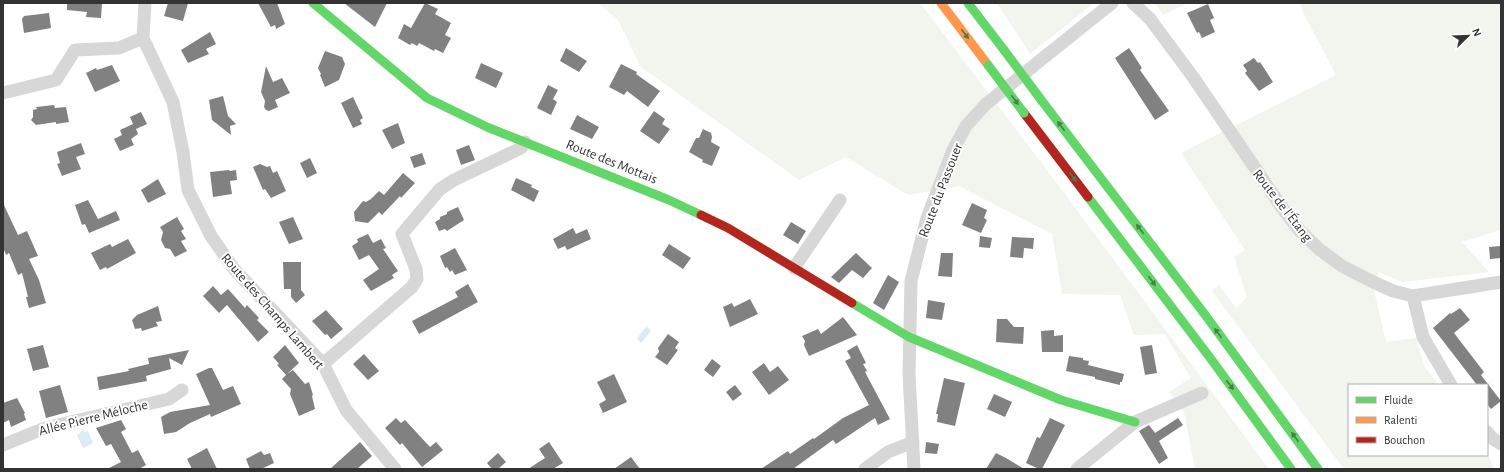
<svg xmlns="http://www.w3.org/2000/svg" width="1504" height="472" viewBox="0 0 1504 472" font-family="'Alegreya Sans',sans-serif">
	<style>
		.green { fill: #f1f5ed }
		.water { fill: #ddebf3 }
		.building { fill: #818181 }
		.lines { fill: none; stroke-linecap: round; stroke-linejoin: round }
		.street { stroke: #d7d7d7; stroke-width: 13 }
		.fast { stroke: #63d668; stroke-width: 9 }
		.slow { stroke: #ff974d; stroke-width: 9 }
		.jam { stroke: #b3261e; stroke-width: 9 }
		.fast-bridge { stroke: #63d668; stroke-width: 9 }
		.oneway { fill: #497c4b }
		.labels { text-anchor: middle; stroke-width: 4; stroke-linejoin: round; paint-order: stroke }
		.street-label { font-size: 14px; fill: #333; stroke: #fff }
	</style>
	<rect width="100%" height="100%" fill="#fff"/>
	<path class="green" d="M598,3H920L1053,178L1269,469H1195L1184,412L1169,392L1191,378L1165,334L1134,335L1120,295L1062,294L1052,234L959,186L908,195L846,157L799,180L641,67L618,20Z
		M997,3H1094L1030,54Z
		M1155,3H1188L1163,15Z
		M1300,3H1501V230L1462,242L1489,272L1402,282L1379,272L1374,291L1386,342L1416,338L1424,366L1439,385H1349V455L1487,454L1495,469H1344L1212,291L1219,285L1236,308L1247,297L1234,257L1245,250L1181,153L1336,75L1303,12Z"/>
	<path class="water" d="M647,326L651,331L641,343L637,338Z
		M84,430L85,432L88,431L93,443L83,448L77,435Z"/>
	<path class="building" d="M67,3H102L101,18L86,17L87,12L67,10Z
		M168,3H188L183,21L164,16Z
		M258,3H277L285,24L276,29L275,25L271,27Z
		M344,3H387L375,27Z
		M425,3L438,9L435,14L451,23L445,35L451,38L443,53L435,49L434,51L419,43L417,46L412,43L410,45L398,38L404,24L411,28Z
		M1208,4L1214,18L1210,20L1215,32L1202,38L1199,32L1197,33L1187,13Z
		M49,13L51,28L24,33L22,19L24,16Z
		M210,32L216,44L206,49L209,54L188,63L181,50Z
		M566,48L587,61L579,72L560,61Z
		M1129,48L1142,68L1140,70L1169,111L1155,120L1115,58Z
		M325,51L342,57L345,64L339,80L325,87L320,75L321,74L318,68Z
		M1254,58L1258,63L1260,62L1273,82L1259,91L1245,73L1247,71L1243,65Z
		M481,63L503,73L496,88L475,78Z
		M621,64L637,72L636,74L660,91L648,107L627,91L624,95L609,87Z
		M112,65L120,81L95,92L86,73L96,68L97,70Z
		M266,66L273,82L282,78L290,93L275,100L278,107L269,111L266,110L264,107L265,101L261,92Z
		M548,85L558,90L553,99L557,102L551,115L537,108Z
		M223,96L228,116L236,124L230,126L231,135L212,120L209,100Z
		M353,97L363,118L360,120L362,124L353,128L341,103Z
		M54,105L55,108L66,107L69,122L56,124V122L36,125L31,120L33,117V110L37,109L36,107Z
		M654,111L665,119L662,124L670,129L659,144L640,131Z
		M141,112L147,124L136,129L138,134L131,139L134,145L120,151L114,139L122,135L120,130L133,124L130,117Z
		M577,115L599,127L592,139L570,129Z
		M398,123L405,143L392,149L382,130Z
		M703,129L711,133L712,137L711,142L720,147L712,166L702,162L703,160L689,152L696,138H699Z
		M81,143L85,154L76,157L81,169L62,176L57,164L60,163L57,152Z
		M469,145L475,160L461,165L456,150Z
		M422,153L426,164L414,168L410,157Z
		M310,158L317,173L307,178L300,163Z
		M260,164L267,167L270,166L273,173L277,171L286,191L271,198L265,189L263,190L253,167Z
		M229,170L230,171L236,170L237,180L230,181L232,194L213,197L210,172Z
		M403,173L415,183L401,198L400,196L382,215L379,212L368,223L355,221L354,212L363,201L366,202L371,199L379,191L384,195Z
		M516,178L532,185L531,187L539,191L534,202L511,190Z
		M158,179L166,194L148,203L141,190Z
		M88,200L98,219L116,211L120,220L89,233L85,224L82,225L75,205Z
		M3,203L18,235L27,231L38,256L29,259L39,280L46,303L29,308L26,297H28L22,273L18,275L9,253L6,255L3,247Z
		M972,203L987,210L984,218L987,220L981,233L962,225Z
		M458,207L464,220L447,231L445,229L439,231L435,222L440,219V217L447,214V212Z
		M177,217L184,229L181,231L186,239L181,241L187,251L175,257L170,249L165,248L161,240L163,232L160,227Z
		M293,217L303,239L289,244L279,222Z
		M791,222L806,231L798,244L783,235Z
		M573,228L576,234L587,229L591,239L567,250L565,246L558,249L553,239Z
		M368,234L373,243L381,239L386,248L383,249L398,271L392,275L394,278L371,291L363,280L379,269L369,255L359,260L352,246L358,242L357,239Z
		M980,236L992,238L990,248L979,247Z
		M1012,237L1034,238L1033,249L1024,248L1023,258L1010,257Z
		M128,239L136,253L107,269L106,267L100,270L91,253L110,244L112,247Z
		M669,244L691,258L683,269L662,255Z
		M1501,246V258L1490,259L1489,247Z
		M455,248L467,270L455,275L452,270L450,272L447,267L445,268L440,256Z
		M856,253L872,268L863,278L852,270L839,283L831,277Z
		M941,253H953L952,277L938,276Z
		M283,262H301V290L305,295L296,303L291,297V289H284Z
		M888,275L899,282L884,310L873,303Z
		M468,284L478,302L419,334L412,321L458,297L455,292Z
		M213,286L221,295L228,289L245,308L247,305L259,318L257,320L269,332L258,342L227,305L219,313L203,296Z
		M750,299L758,314L730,327L723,307L732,303L734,307Z
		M928,300L945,303L942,320L926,318Z
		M158,306L162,321L156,322L158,326L142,331L141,328L135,329L132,320L137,315Z
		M1460,308L1470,320L1454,333L1484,372L1481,375L1501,401L1491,409L1487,404V385H1477L1433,328L1450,313L1451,314Z
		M326,310L343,329L331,339L327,334L325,335L312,321Z
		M843,317L857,335L809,356L804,345L805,341L802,336L818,329L821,334Z
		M997,319H1007L1014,327H1024L1023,344L996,342Z
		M1054,330V336L1063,335V352H1042L1041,331Z
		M668,334L679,342L675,348L678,350L667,365L655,357L659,352L658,348Z
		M43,345L49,367L33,371L27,349Z
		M285,345L299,363L287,374L293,370L305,384L309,382L313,395L312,396L315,409L299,416L290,394L291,389L282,379L286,375L277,365L279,364L273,357Z
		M857,345L866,363L863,364L867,371L865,372L890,419L878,425L875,418L836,444L833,440L793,469H761L788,451L790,454L813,438L814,439L843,418L869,405L845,361L851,358L847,351Z
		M1152,345L1157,373L1145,375L1140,347Z
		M189,350L182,365L169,358L171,369L146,376L147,381L99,390L97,377L129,371L128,369L149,364L148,358Z
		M364,354L379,371L368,380L353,364Z
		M1069,356L1083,358V360L1089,361L1088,365L1124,374L1122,382H1120V385L1095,379V377L1066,371Z
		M712,359L721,366L713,377L704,370Z
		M764,363L770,372L778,366L789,380L769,395L752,372Z
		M209,368H212L223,390L233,386L241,404L211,417L210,414L190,423L176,432L164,434L161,417L170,412L210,405L196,374Z
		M614,374L627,402L603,413L599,404L606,400L597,382Z
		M944,378L965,383L955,426L937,422L938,414H936Z
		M60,385L68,412L46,418L39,391Z
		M735,385L742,394L733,401L726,392Z
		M994,394L1012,402L1005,417L987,409Z
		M17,398L25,413L24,414L26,420L11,427L9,420L3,423V403Z
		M396,418L401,423L405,420L430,447L436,442L443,450L422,467L402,443L400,445L385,428Z
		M1050,418L1065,425L1042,469H1039L1026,463L1037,437L1040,438Z
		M1178,418L1183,425L1159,441L1168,458L1159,464L1139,431L1149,425L1155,433Z
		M121,420L126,429L121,432L132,453L138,450L146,465L139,469H107L121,462L111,444L106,446L96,428Z
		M360,442L372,456L357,469H330Z
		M549,442L563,463L553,469H528L545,458L539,449Z
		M926,442L939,444L937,454L925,453Z
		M207,448L217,469H192L187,459Z
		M261,451L264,455L270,453L274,463L261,469H250L246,459Z
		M498,453L506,462L498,469H492L487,463Z
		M996,453L1006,458L1024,469H986Z
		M631,457L640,469H614Z"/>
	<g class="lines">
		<path class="street" d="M145,3L143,38L173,102L183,152L188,190L211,236L234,269L323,364L346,410L395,469
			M1133,3L1150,19L1193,77L1283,209L1300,231L1319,249L1342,266L1371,281L1393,291L1413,296L1501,282
			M3,93L56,80L75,50L119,48L143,38
			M794,268L840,200
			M1413,296L1423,337L1451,385
			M323,364L412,287L417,279L416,269L402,234L440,189L454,180L521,148L525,142
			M1487,432L1492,438L1501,444
			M3,445L45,428L169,399L182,390
			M865,469L888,452L913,442
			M914,469L909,374L911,281L927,218L953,150L966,126L986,104L1112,3
			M1077,469L1135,422L1202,393"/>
		<path class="fast" d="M313,3L427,98L487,127L669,200L701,215
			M968,3L1004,50
			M1042,101L1206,316L1318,469
			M1088,197L1211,359L1291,469
			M852,303L909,337L1061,400L1135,422"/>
		<path class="slow" d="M941,3L988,65"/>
		<path class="jam" d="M1024,113L1088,197
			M701,215L728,228L852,303"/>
		<path class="fast-bridge" d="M1004,50L1042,101
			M988,65L1024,113"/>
	</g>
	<defs><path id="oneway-solid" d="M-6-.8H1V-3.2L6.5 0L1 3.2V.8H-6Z"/></defs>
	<g class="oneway">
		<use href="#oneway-solid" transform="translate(965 34) rotate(53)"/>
		<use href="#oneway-solid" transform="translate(1015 100) rotate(53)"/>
		<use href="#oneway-solid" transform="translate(1061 126) rotate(-127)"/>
		<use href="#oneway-solid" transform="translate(1073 177) rotate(53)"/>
		<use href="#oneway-solid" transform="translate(1140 229) rotate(-127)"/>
		<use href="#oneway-solid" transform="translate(1152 281) rotate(53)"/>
		<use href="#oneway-solid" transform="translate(1218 333) rotate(-126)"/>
		<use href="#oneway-solid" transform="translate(1230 385) rotate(53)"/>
		<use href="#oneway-solid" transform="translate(1295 437) rotate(-126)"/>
	</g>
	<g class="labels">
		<g class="street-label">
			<text transform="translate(612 161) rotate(22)" y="5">Route des Mottais</text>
			<text transform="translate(940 190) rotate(-69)" y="5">Route du Passouer</text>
			<text transform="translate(1283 205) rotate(52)" y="5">Route de l'Étang</text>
			<text transform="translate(273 311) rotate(49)" y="5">Route des Champs Lambert</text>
			<text transform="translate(93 417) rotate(-14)" y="5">Allée Pierre Méloche</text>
		</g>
	</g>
	<rect width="1504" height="472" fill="none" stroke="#333333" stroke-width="8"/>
	<rect x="1348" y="384" width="140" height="72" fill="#ffffff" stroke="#adadad"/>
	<rect x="1356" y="397" width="20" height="6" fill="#63d668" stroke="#adadad"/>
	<text x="1384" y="404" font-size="12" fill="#333333">Fluide</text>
	<rect x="1356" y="417" width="20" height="6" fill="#ff974d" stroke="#adadad"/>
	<text x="1384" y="424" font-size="12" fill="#333333">Ralenti</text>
	<rect x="1356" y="437" width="20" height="6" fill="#b3261e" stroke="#adadad"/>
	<text x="1384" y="444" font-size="12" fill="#333333">Bouchon</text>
	<g transform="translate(1468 36) rotate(67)" stroke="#ffffff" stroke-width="3" paint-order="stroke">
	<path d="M0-3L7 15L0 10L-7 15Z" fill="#333333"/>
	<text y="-6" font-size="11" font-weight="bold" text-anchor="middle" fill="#333333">N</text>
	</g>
</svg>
